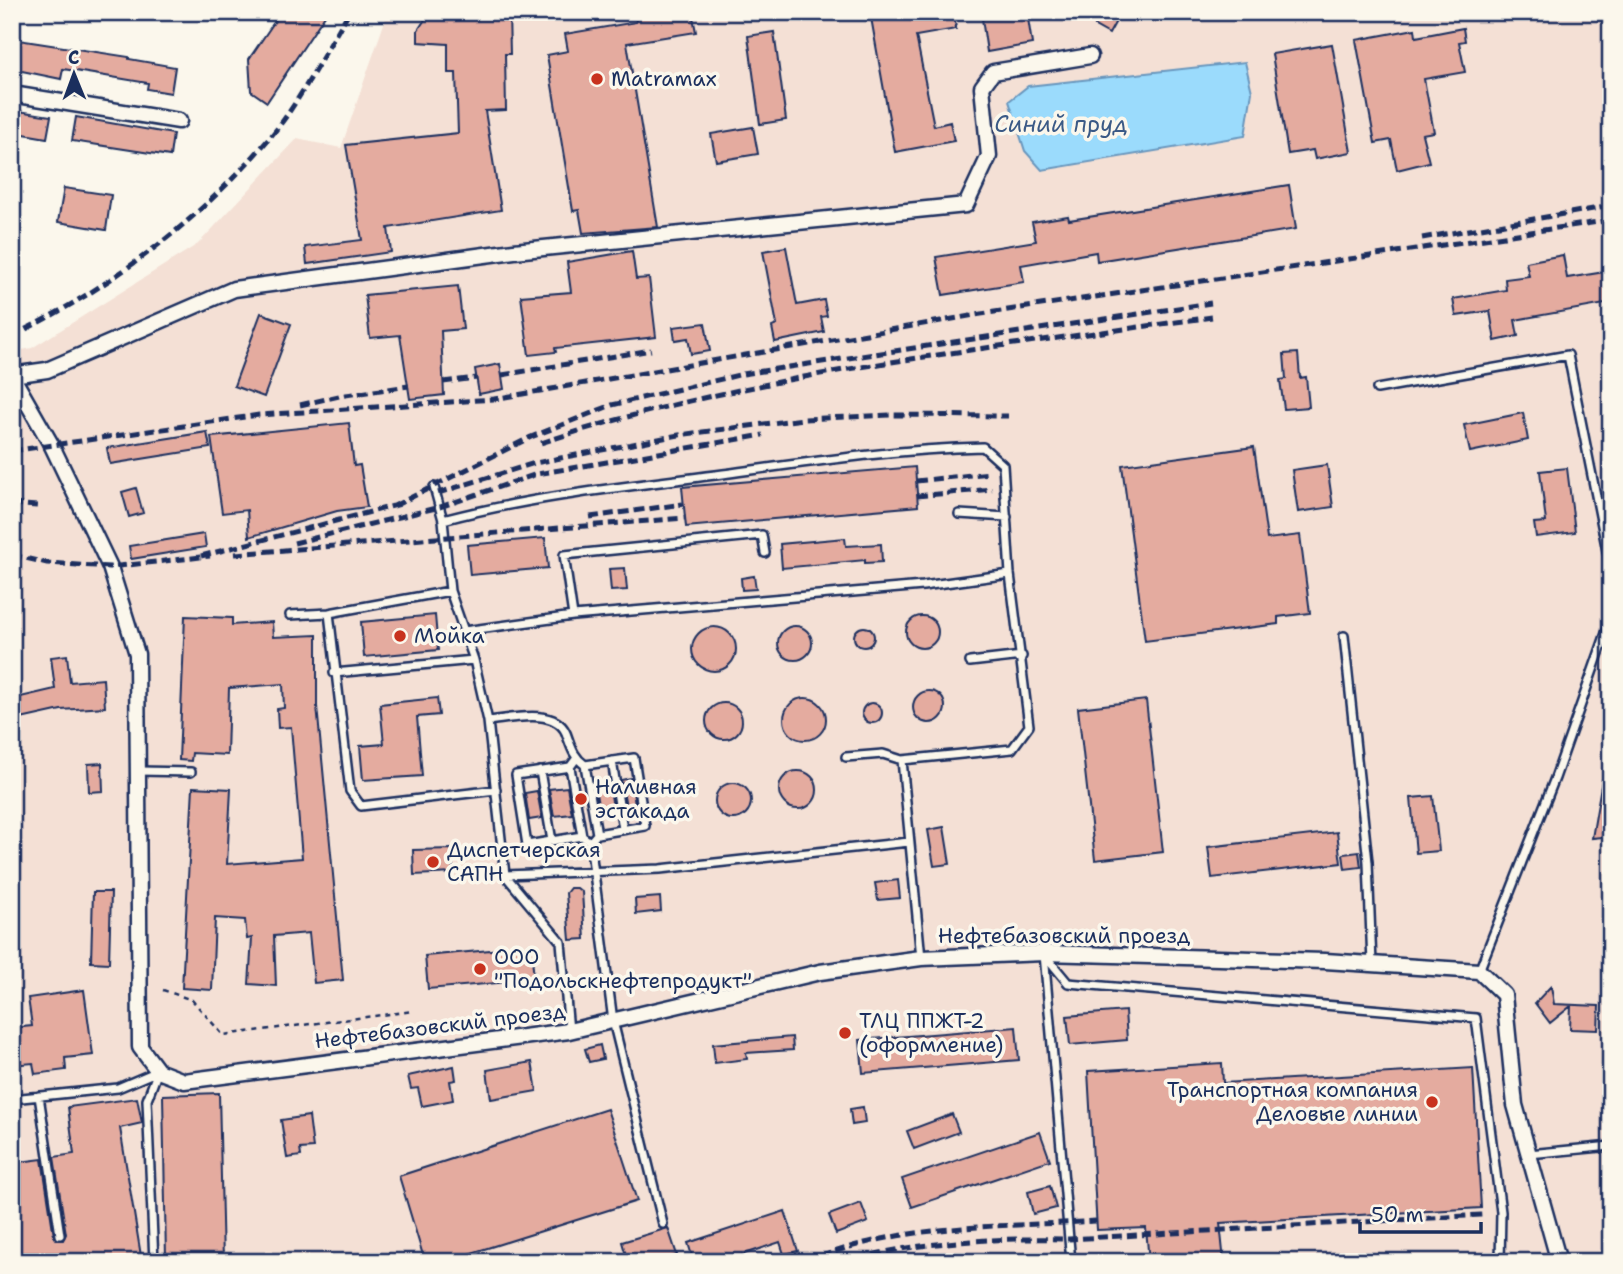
<svg xmlns="http://www.w3.org/2000/svg" width="1623" height="1274" viewBox="0 0 1623 1274" font-family="'Shantell Sans',sans-serif">
	<style>
		.built { fill: #f4e0d5 }
		.water { fill: #9bdbfc; stroke: #6896bd; stroke-width: 2 }
		.building { fill: #e4ab9f; stroke: #1b2f5e; stroke-width: 2 }
		.lines { fill: none; stroke-linecap: round; stroke-linejoin: round }
		.service-casing { stroke: #1b2f5e; stroke-width: 12 }
		.minor-casing { stroke: #1b2f5e; stroke-width: 19 }
		.path { stroke: #1b2f5e; stroke-width: 2.5; stroke-dasharray: 5 5; stroke-linecap: butt }
		.service { stroke: #fbf7ec; stroke-width: 7 }
		.minor { stroke: #fbf7ec; stroke-width: 14 }
		.rail { stroke: #1b2f5e; stroke-width: 5; stroke-dasharray: 10 5; stroke-linecap: butt }
		.poi-dot { fill: #c8321e; stroke: #fbf7ec; stroke-width: 2.5 }
		.labels { text-anchor: middle; stroke-width: 7; stroke-linejoin: round; paint-order: stroke }
		.poi-label { font-size: 21px; fill: #1b2f5e; stroke: #fbf7ec; text-anchor: start }
		.street-label { font-size: 21px; fill: #1b2f5e; stroke: #fbf7ec }
		.water-label { font-size: 23px; font-style: italic; fill: #3b5a86; stroke: #fbf7ec }
	</style>
	<rect width="100%" height="100%" fill="#fbf7ec"/>
	<filter id="ink" filterUnits="userSpaceOnUse"><feTurbulence type="fractalNoise" baseFrequency=".0143" numOctaves="2"/><feDisplacementMap in="SourceGraphic" scale="14" xChannelSelector="R" yChannelSelector="G"/><feConvolveMatrix kernelMatrix="1 2 1 2 8 2 1 2 1" color-interpolation-filters="sRGB"/></filter>
	<g filter="url(#ink)">
		<path class="built" d="M388,12H1611V1262H12V352L32,348L198,244L297,139L341,148Z"/>
		<path class="water" d="M1245,62L1252,92L1245,136L1042,170L1025,151L1009,101L1028,86Z"/>
		<path class="building" d="M281,12H327L267,102L251,91L249,59Z
			M430,12H509L510,54H505L506,110L485,111L501,210L388,228L391,252L307,264L305,247L362,240L346,145L458,133L456,73H448V44L418,42V30Z
			M635,12H692L696,32L627,43L658,227L583,233L579,210L573,211L547,55L568,51L565,34L636,22Z
			M870,12H954L956,29L916,36L934,126L950,122L954,141L895,152Z
			M981,12H1027L1032,44L987,52Z
			M1092,12H1121L1109,34L1095,26Z
			M1463,28L1465,41L1459,42L1465,72L1424,79L1434,132L1422,134L1429,162L1397,170L1391,140L1375,143L1356,40L1415,29L1416,37Z
			M774,32L786,120L760,124L748,36Z
			M12,39L129,57V59L175,67L171,93L147,89L148,83L63,69L61,79L12,69Z
			M1332,44L1351,152L1315,159L1313,150L1288,154L1272,54Z
			M12,110L51,116L47,138L12,132Z
			M76,117L173,134L170,156L72,141Z
			M753,127L758,154L716,161L711,134Z
			M1289,185L1296,229L1097,261L1096,252L1021,265L1024,282L943,295L936,257L1036,241L1032,222L1068,216L1069,220Z
			M64,188L111,195L106,230L58,222Z
			M786,247L797,305L824,300L827,316L821,317L824,332L775,342L772,327L777,325L763,251Z
			M632,251L636,279L649,278L656,337L555,348L556,352L529,355L521,296L571,292L567,262Z
			M1563,255L1567,278L1611,271V303L1515,320L1518,336L1495,341L1490,311L1456,316L1453,299L1506,290L1505,279L1529,276L1526,262Z
			M458,286L463,329L441,331L444,395L410,399L400,335L370,338L365,295Z
			M261,313L291,324L264,397L234,386Z
			M705,323L710,351L691,354L688,338L675,340L673,327Z
			M1298,353L1300,378L1306,377L1309,407L1284,409L1280,380L1286,379L1284,354Z
			M500,364L504,389L479,394L475,369Z
			M1523,413L1528,440L1470,452L1464,425Z
			M349,423L354,466L360,465L367,507L337,511L249,537L247,510L222,513L211,437Z
			M207,432L210,448L110,464L107,448Z
			M1254,447L1267,539L1300,535L1310,613L1278,617V624L1145,641L1122,465Z
			M1327,465L1333,507L1298,512L1292,470Z
			M915,467L918,506L686,527L682,487Z
			M1567,468L1575,532L1536,537L1534,523L1546,522L1540,471Z
			M136,488L143,513L129,517L122,492Z
			M204,534L206,547L131,559L129,546Z
			M545,538L548,568L470,575L467,545Z
			M845,538L846,546L881,544L882,562L865,563V560L782,568L780,544Z
			M625,568L627,590L611,591L609,569Z
			M754,576L756,589L742,590L741,578Z
			M435,615L438,650L364,657L361,622Z
			M185,616L232,618V625L272,622L273,637L317,635V706L343,980L314,983L309,933L274,936L276,986L249,984L252,938L247,939L245,920L215,918L212,990L182,988L193,787L231,789L227,864L302,858L291,727L278,728L277,709L284,708L283,684L229,688L227,755L192,753L191,761L179,760Z
			M906 632a16 16 0 1 1 32 0a16 16 0 1 1-32 0Z
			M778 643a17 17 0 1 1 34 0a17 17 0 1 1-34 0Z
			M854 637a10 10 0 1 1 20 0a10 10 0 1 1-20 0Z
			M692 649a22 22 0 1 1 44 0a22 22 0 1 1-44 0Z
			M67,655L70,682L103,679L105,707L61,710L12,721V699L55,689L51,657Z
			M913 707a16 16 0 1 1 32 0a16 16 0 1 1-32 0Z
			M784 719a21 21 0 1 1 42 0a21 21 0 1 1-42 0Z
			M437,698L439,715L417,717L422,776L363,780L360,746L384,744L380,704Z
			M1146,700L1163,852L1095,860L1078,708Z
			M862 713a10 10 0 1 1 20 0a10 10 0 1 1-20 0Z
			M706 721a18 18 0 1 1 36 0a18 18 0 1 1-36 0Z
			M102,763L103,791L89,792L88,764Z
			M779 790a19 19 0 1 1 38 0a19 19 0 1 1-38 0Z
			M631,778L635,805L626,806L621,780Z
			M1602,780H1611V836L1592,838Z
			M609,781L613,808L599,810L594,783Z
			M715 801a18 18 0 1 1 36 0a18 18 0 1 1-36 0Z
			M567,787L572,814L554,816L549,789Z
			M537,791L542,818L529,820L525,793Z
			M1433,796L1439,851L1416,853L1411,798Z
			M944,827L950,864L934,866L928,830Z
			M1337,832L1341,863L1212,878L1208,847Z
			M452,849L453,873L414,875L413,850Z
			M1359,852L1361,867L1345,869L1343,854Z
			M898,880L900,898L878,900L875,883Z
			M570,888H577L582,892L585,939L570,940L566,893Z
			M93,892H111L109,963L91,962Z
			M660,897L661,911L636,914L635,899Z
			M524,947L525,958L532,957L534,980L428,989L425,956Z
			M1551,986L1554,1004L1599,1006L1598,1030L1570,1029L1571,1006L1550,1023L1535,1003Z
			M84,990L93,1055L65,1058L66,1070L35,1074L33,1063L12,1065V1028L32,1026L28,998Z
			M1125,1011L1127,1040L1070,1045L1067,1016Z
			M1016,1027L1019,1060L863,1073L860,1040Z
			M792,1037L793,1050L746,1053L747,1059L715,1063L713,1044Z
			M600,1045L603,1059L589,1062L585,1049Z
			M532,1062L537,1091L491,1099L487,1070Z
			M1222,1063L1223,1083L1473,1068L1481,1208L1220,1223L1224,1262H1149L1146,1228L1097,1230L1088,1071Z
			M454,1066L456,1080L450,1081L453,1100L422,1106L418,1088L411,1089L408,1076Z
			M219,1093L223,1262L166,1259L163,1095Z
			M137,1098L142,1123L120,1128L142,1262H12V1163L42,1159L54,1236L57,1240H63L66,1234L54,1157L74,1154L68,1107Z
			M863,1107L865,1123L852,1125L850,1109Z
			M607,1109L637,1201L443,1262H425L399,1176Z
			M952,1114L959,1132L914,1149L907,1131Z
			M309,1116L313,1148L300,1149L301,1156L287,1158L281,1120Z
			M1040,1132L1050,1160L912,1207L902,1179Z
			M1050,1186L1056,1208L1033,1214L1028,1192Z
			M861,1203L868,1222L836,1234L829,1215Z
			M785,1211L798,1251L784,1254L780,1242L721,1262H694L688,1243Z
			M668,1228L677,1255L657,1262H628L622,1242Z"/>
		<g class="lines">
			<g class="service-casing">
				<path id="service" d="M1377,389L1568,355L1611,571
					M434,487L443,520
					M959,514L1007,517
					M450,591L443,520C534,496 630,486 723,474C810,462 896,449 983,447L1003,465L1010,574L1029,726L1012,749L902,760L921,958
					M329,613L350,791L361,806L496,790
					M290,615L329,613L450,591L474,660L488,721L505,875L561,942L569,1031
					M573,616L923,586L1010,574
					M464,631L573,616L564,555L762,535L765,553
					M1344,636L1368,862L1372,964
					M970,662L1022,656
					M334,673L474,660
					M488,721C510,719 555,707 566,733C571,746 573,757 585,765L634,758L645,826L597,834L590,842L613,1021L663,1224
					M846,757L883,754L902,760
					M576,759L570,767L516,775L527,845L582,836L590,842
					M612,761L623,829
					M585,765L597,834
					M570,767L582,836
					M140,771L191,772
					M540,771L552,841
					M505,875L660,869L909,842
					M1044,954L1068,983L1476,1018L1501,1212L1500,1262
					M1044,954L1071,1262
					M1479,971L1555,778L1611,619
					M39,1096L60,1235
					M12,1099L118,1088L158,1071
					M1529,1154L1611,1146
					M154,1262L147,1100L158,1071"/>
			</g>
			<g class="minor-casing">
				<path id="minor" d="M12,94L179,121
					M12,375L47,370L234,289L514,251L966,205L989,156L982,87L993,72L1090,56
					M12,376L52,446L110,567L137,654L140,1047L158,1071L184,1081L569,1031L820,972L921,958L1044,953L1325,961L1479,971L1504,995L1515,1105L1559,1262"/>
			</g>
			<path class="path" d="M163,990L192,1000L223,1035L414,1011"/>
			<use href="#service" class="service"/>
			<use href="#minor" class="minor"/>
			<path class="rail" d="M1422,238L1611,206
				M12,336C111,288 202,219 272,135C300,101 326,50 349,12
				M502,375L651,350
				M443,382L477,378
				M300,405L339,396L409,386
				M541,443C757,371 987,349 1212,317
				M12,451L259,415L494,399L981,314L1611,220
				M916,481L990,473
				M438,493L535,463L679,435L803,419L892,415L1008,416
				M917,496L992,489
				M12,504L38,506
				M394,506L531,437L612,405L743,374L1211,303
				M590,517L683,504
				M294,543L440,507L537,474L763,435
				M235,554L685,518
				M12,555L47,563L110,567L210,556
				M201,556L401,504
				M807,1262C904,1222 995,1228 1096,1221
				M844,1262C917,1241 992,1238 1069,1239L1482,1215"/>
		</g>
	</g>
	<g class="poi-dot">
		<circle cx="597" cy="79" r="7"/>
		<circle cx="400" cy="636" r="7"/>
		<circle cx="581" cy="799" r="7"/>
		<circle cx="433" cy="862" r="7"/>
		<circle cx="480" cy="969" r="7"/>
		<circle cx="845" cy="1033" r="7"/>
		<circle cx="1432" cy="1102" r="7"/>
	</g>
	<g class="labels">
		<g class="poi-label">
			<text x="611" y="86">Matramax</text>
			<text x="414" y="643">Мойка</text>
			<text x="595" y="794">Наливная<tspan x="595" dy="24">эстакада</tspan></text>
			<text x="447" y="857">Диспетчерская<tspan x="447" dy="24">САПН</tspan></text>
			<text x="494" y="964">ООО<tspan x="494" dy="24">"Подольскнефтепродукт"</tspan></text>
			<text x="859" y="1028">ТЛЦ ППЖТ-2<tspan x="859" dy="24">(оформление)</tspan></text>
			<text x="1418" y="1097" text-anchor="end">Транспортная компания<tspan x="1418" dy="24">Деловые линии</tspan></text>
		</g>
		<g class="street-label">
			<text x="1064" y="943">Нефтебазовский проезд</text>
			<text transform="translate(440 1026) rotate(-7)" y="7">Нефтебазовский проезд</text>
		</g>
		<g class="water-label">
			<text x="1061" y="132">Синий пруд</text>
		</g>
	</g>
	<rect width="1623" height="1274" fill="none" stroke="#fbf7ec" stroke-width="42"/>
	<rect x="21" y="21" width="1581" height="1232" fill="none" stroke="#1b2f5e" stroke-width="2.5" filter="url(#ink)"/>
	<g transform="translate(74 74) rotate(359)" stroke="#fbf7ec" stroke-width="5" paint-order="stroke">
	<path d="M0-5L12 26L0 18L-12 26Z" fill="#1b2f5e"/>
	<text y="-10" font-size="19" font-weight="bold" text-anchor="middle" fill="#1b2f5e">С</text>
	</g>
	<path d="M1360 1222v10h121v-10" fill="none" stroke="#1b2f5e" stroke-width="3.5"/>
	<text x="1371" y="1222" font-size="21" fill="#1b2f5e" stroke="#fbf7ec" stroke-width="5" paint-order="stroke">50 m</text>
</svg>
